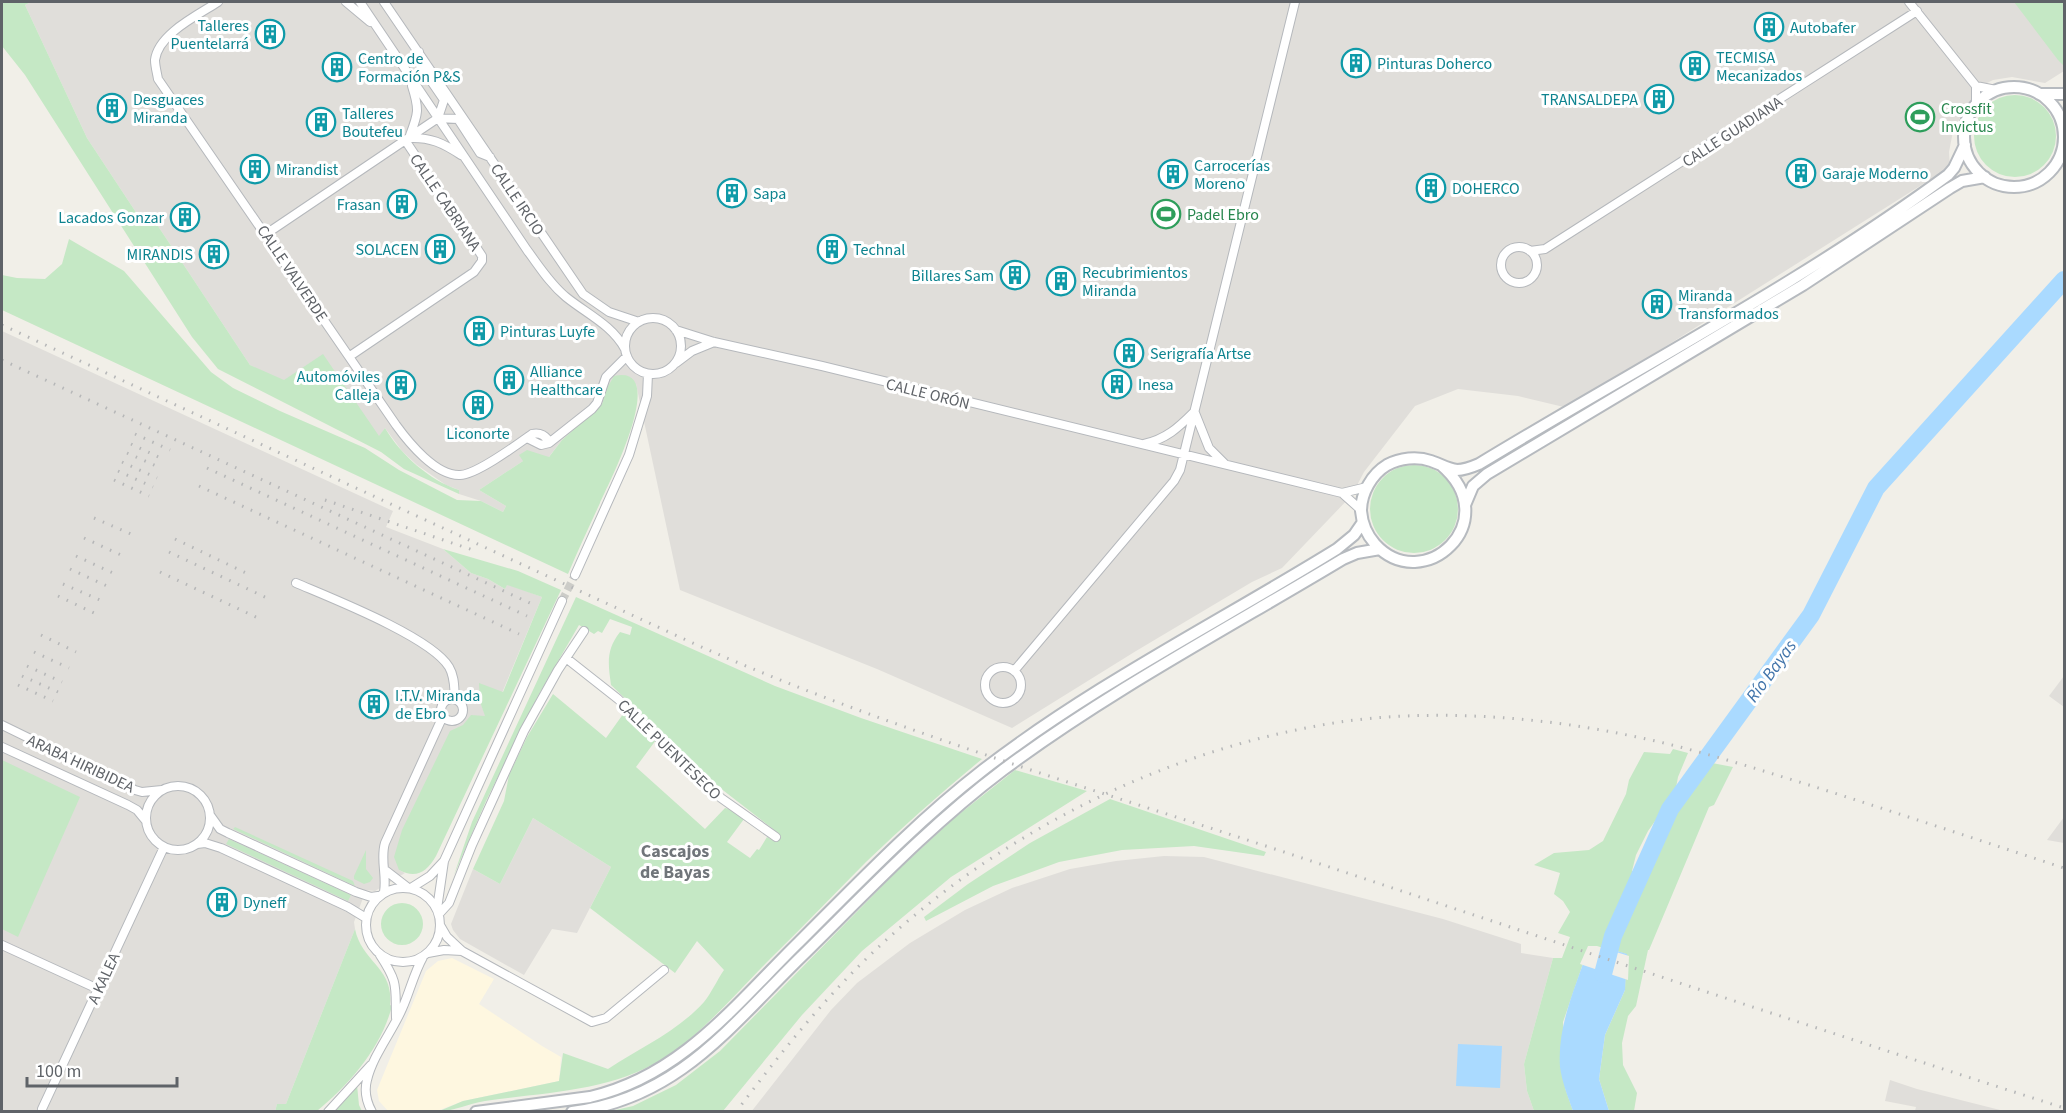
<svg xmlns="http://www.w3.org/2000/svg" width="2066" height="1113" viewBox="0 0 2066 1113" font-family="'Source Sans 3',sans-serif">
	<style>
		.commercial { fill: #fef7e0 }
		.industrial { fill: #e0deda }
		.green { fill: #c5e8c5 }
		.water { fill: #aadaff }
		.pier { fill: #f1efe8 }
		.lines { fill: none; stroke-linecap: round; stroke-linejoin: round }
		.river { stroke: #aadaff; stroke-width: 18 }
		.street-tunnel { stroke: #ccccc8; stroke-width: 8; stroke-dasharray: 8 4; stroke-linecap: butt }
		.street-casing { stroke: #b5b8bc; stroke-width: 10 }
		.secondary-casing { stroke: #b6babf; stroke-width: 14 }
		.street { stroke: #fff; stroke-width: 8 }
		.secondary { stroke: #fff; stroke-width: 10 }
		.rail { stroke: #b6b7b8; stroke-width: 3; stroke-dasharray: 1.5 8; stroke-linecap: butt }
		.labels { text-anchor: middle; stroke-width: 6; stroke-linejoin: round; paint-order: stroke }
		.culture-label { font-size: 16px; fill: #0d838f; stroke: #fff; text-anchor: start }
		.leisure-label { font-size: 16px; fill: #27864d; stroke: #fff; text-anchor: start }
		.street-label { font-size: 16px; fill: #5f6368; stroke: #fff }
		.water-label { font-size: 18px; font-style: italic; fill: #4174aa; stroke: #fff }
		.neighbourhood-label { font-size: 18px; font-weight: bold; fill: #70757a; stroke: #fff }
	</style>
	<rect width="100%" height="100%" fill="#f1efe8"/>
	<path class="commercial" d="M452,958L494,979L479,1004L542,1046L561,1057L559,1081L463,1101L437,1111H388L379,1101L377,1090L426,971L438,961Z"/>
	<path class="industrial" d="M31,2H2064V71L2045,83L2012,77L1993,80L1987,83L1962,114L1953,131L1949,152L1950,167L1568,408L1518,396L1458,389L1415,406L1364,472L1352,495L1282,568L1252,582L1136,651L1012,728L877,669L680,590L636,384L608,388L602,403L562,440L548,458L523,461L479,490L506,506L503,512L481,501L459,494V490L446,485L417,465L402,451L385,428L379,437L250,365L154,220L145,226L87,138L25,5Z
		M2,331L393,511L386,527L443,549L471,573L488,579L505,589L507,584L542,597L502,693L480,702L486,717L399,870L405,873L375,891L366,890L354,922L355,929L286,1104H277L275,1112H2Z
		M2064,676V707L2049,696Z
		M2064,817V843L2047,840Z
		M533,818L611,867L577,933L552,929L524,975L460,939L453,930L451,924L473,869L500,884Z
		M1164,856L1204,857L1443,919L1521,944V953L1553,958L1524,1064L1527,1091L1534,1111L751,1112L831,1010L857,983L910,943L965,910L1012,888L1070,869L1116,861Z
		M1890,1080L1917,1089L2004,1111H1915L1916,1107L1885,1101Z"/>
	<path class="green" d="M2,2H31L25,5L87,138L145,226L154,220L250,365L284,380L323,354L379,436L385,428C401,455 429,480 459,490V494L404,469L381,452L218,369L192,337L25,75L2,46Z
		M2014,2H2064V66L2058,60Z
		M1974 136a41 41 0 1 1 82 0a41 41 0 1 1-82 0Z
		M69,239L124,271L211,372L233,388L280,411L365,448L399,470L457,500L481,501L503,512L506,506L479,490L523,461L519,455L527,450L549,457L562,440L602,404L607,388L614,376C671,363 608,485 600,503C589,527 578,550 568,574L2,310V275L17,278L45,279L62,264Z
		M1370 509a44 44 0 1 1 88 0a44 44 0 1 1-88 0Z
		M443,549L518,571L561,590L436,856C427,872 416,879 399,870L394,857L402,830L450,731L463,725L471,715L485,716L480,702L479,683L503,692L542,597L507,585L505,589L488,579L471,573Z
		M576,597L775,686L861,718L982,759C942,792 903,826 866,862C834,894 803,927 770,959C739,990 701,1035 664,1058C610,1092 546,1092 485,1101C468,1104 454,1111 437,1112L463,1101L559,1081L563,1053L608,1069C640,1048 678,1031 704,1002C712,992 717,980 724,970L697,941L675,973L590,908L611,867L533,818L500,884L473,869L504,801L509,775L527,737L553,694L606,738L626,710L656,740L636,767L705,829L725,808L729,809L744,819L727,842L750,858L757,849L759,850L767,837L774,841L778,833L715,784L611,685C608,663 606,650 620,632L630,635L632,627L610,619L602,633L598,631L594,634L579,625L539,694L486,801L454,875L472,822Z
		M1673,749L1688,753L1678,777L1675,793L1648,831L1636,855L1632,871L1641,873L1678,805L1712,763L1733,767L1714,805L1709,807L1649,950H1648L1636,1006L1628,1016L1622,1043L1623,1065L1637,1093L1634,1111H1609L1599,1079L1605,1035L1625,990L1626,954L1617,951L1588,949L1563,1022L1565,1088L1573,1111H1534L1527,1091L1524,1064L1553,958H1562L1570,937L1558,933L1570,912L1563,901L1554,894L1560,873L1534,865L1554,853L1589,850L1603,841L1626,794L1629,780L1644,752L1670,754Z
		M2,760L80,797L18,937L2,929Z
		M1015,770L1087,791L951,877L862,951L802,1015L723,1111H611L633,1106L676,1085L720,1051L899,869L953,819Z
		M1110,799L1266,852L1264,856L1194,846L1122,850L1059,862L993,886L926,921L924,917L968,884L1030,843Z
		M235,827L353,881L355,886L233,829Z
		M229,839L351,895L348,901L226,844Z
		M366,850V869L373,878L370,882L364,884L354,879V876Z
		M381 924a21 21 0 1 1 42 0a21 21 0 1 1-42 0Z
		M355,929C362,963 394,967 390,1005L392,1006C381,1048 350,1084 317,1111L275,1112L277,1104H286Z
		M357,1085L359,1105L362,1111L334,1112Z"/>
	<path class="water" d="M1588,949L1617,951L1627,954L1625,990L1605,1035L1599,1079L1609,1111H1573C1568,1097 1562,1082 1560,1067C1557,1025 1576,987 1588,949Z
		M1458,1044L1502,1046L1500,1088L1456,1086Z"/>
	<path class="pier" d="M1588,946H1597L1629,956L1628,980L1580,964Z"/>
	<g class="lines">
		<path class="river" d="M1603,974L1613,936L1670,809L1811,615L1876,488L2064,280"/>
		<path class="street-tunnel" d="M562,601L575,575"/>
		<g class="street-casing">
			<path id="street" d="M218,2C198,15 158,34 155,60C155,66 157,73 158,79L396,425C409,443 436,476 460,475C476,475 518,444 532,434C540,432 547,436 549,443L541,445L527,438
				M346,2L370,22
				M360,2L527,250C539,266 550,284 566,297C587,314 612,325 625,349
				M384,2L583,294L609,312L639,322
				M1909,2L1976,86V104
				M419,52L418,62L444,100L438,118
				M412,86C420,111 418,114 409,138C430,137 443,143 461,155
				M1976,86L1996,90
				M438,118L458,119L480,153L490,157
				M266,234L438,118
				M1501 265a18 18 0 1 1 36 0a18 18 0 1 1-36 0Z
				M1530,251L1545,249L1917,11
				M625 346a28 28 0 1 1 56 0a28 28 0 1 1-56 0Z
				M676,330L714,342L822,366L1342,493L1361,510
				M350,356L474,272L482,261V256L405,140
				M676,363L692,351L714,342
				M1195,413L1209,448L1225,464
				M549,443L592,409L597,403L606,377L627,356
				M1144,444C1166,439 1178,428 1194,412
				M1342,493L1367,487
				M575,575L629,455L647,396L648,374
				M296,583C331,598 431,637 449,667C455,677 454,688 455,699
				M566,658L618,699L721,798L776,837
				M985 685a18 18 0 1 1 36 0a18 18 0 1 1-36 0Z
				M1014,671L1174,481L1180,470L1295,2
				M441 710a11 11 0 1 1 22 0a11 11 0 1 1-22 0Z
				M2,725L135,790L142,792L162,790
				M2,747L128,805L137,810L146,821
				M146 818a32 32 0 1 1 64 0a32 32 0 1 1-64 0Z
				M210,815L220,829L228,833L356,892L371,897L378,896
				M197,844L205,843L221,848L348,907L366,918
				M385,870L407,887
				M366 925a37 37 0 1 1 74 0a37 37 0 1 1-74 0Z
				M411,888L430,876L444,861
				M384,892C387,875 380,859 385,843L443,716
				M437,909L444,861L562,601
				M439,914L449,903L472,845L524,731L558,670L584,631
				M440,925L447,937L462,951L592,1022L606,1018L664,970
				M2,945L98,989
				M428,953L444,950L462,951
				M380,955C399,984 395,986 396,1018
				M42,1109L164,847
				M328,1112L371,1065
				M372,1112C366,1101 364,1091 367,1080C373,1055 392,1032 402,1009C410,991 414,973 423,957"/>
		</g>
		<g class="secondary-casing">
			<path id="secondary" d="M1964 137a50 50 0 1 1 100 0a50 50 0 1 1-100 0Z
				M2039,94H2064
				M1441,465C1507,521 1423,597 1375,544C1367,535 1362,523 1361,511C1361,493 1372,474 1387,465C1400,458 1417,456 1431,461C1440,464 1448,469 1457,470C1464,470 1472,467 1479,464C1635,369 1800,284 1948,175L1954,168L1965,145
				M1465,505L1473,486L1487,474L1803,285L1950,188L1962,181L1985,177
				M476,1112L590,1097C681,1076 735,1005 798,943C858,883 916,822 983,770C1093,685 1219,622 1337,549L1354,535L1363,522
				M572,1112C679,1098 730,1026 802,956C867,892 930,825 1003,770C1109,691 1230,627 1343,559L1357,553L1380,549"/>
		</g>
		<use href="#street" class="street"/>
		<use href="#secondary" class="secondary"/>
		<path class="rail" d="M2,325L697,645C885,728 1083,786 1278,850C1540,937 1802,1024 2064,1108
			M2,360L532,604
			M135,434L170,450
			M131,444L165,460
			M127,453L161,468
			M122,462L157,478
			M207,468L527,616
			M118,471L153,487
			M114,480L149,496
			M199,486L519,634
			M325,500L473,550
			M94,518L131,534
			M84,538L121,555
			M175,539L246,573
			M169,552L267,598
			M76,556L113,573
			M70,569L107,586
			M160,572L258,618
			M63,584L100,600
			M58,596L94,613
			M41,635L76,652
			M34,652L69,668
			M27,666L62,682
			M22,676L58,692
			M18,685L53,701
			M736,1112C784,1048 834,986 894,933C1018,823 1176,747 1340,722C1429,709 1533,716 1622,734C1686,746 1747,766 1809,785C1894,812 1979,840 2064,868"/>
	</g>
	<defs>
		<g id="building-ring" transform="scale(1.5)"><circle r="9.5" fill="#fff" stroke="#0f9aa8" stroke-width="1.5"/><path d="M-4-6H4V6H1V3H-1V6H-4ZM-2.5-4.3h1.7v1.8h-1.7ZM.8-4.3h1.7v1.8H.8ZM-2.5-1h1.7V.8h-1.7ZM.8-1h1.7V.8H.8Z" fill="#0f9aa8"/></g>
		<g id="stadium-ring" transform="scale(1.5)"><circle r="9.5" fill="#fff" stroke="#2e9e5b" stroke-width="1.5"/><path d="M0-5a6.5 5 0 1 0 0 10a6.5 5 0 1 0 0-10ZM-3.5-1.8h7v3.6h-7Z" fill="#2e9e5b"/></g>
	</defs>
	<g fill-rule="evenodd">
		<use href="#building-ring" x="1769" y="27"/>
		<use href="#building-ring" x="270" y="34"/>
		<use href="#building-ring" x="1356" y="63"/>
		<use href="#building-ring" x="1695" y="66"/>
		<use href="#building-ring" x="337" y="67"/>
		<use href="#building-ring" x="1659" y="99"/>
		<use href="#building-ring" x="112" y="108"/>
		<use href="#stadium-ring" x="1920" y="117"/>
		<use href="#building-ring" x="321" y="122"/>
		<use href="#building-ring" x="255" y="169"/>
		<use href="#building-ring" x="1801" y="173"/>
		<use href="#building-ring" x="1173" y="174"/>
		<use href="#building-ring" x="1431" y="188"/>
		<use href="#building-ring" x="732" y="193"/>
		<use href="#building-ring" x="402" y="204"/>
		<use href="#stadium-ring" x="1166" y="214"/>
		<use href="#building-ring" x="185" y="217"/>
		<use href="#building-ring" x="440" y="249"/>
		<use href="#building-ring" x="832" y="249"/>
		<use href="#building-ring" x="214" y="254"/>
		<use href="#building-ring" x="1015" y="275"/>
		<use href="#building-ring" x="1061" y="281"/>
		<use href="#building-ring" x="1657" y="304"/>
		<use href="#building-ring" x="479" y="331"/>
		<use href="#building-ring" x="1129" y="353"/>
		<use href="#building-ring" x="509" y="380"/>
		<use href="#building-ring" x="1117" y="384"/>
		<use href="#building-ring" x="401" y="385"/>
		<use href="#building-ring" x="478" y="405"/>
		<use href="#building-ring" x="374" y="704"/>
		<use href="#building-ring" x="222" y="902"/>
	</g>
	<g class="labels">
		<g class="culture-label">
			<text x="249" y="31" text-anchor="end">Talleres<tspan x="249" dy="18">Puentelarrá</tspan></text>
			<text x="1790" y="33">Autobafer</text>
			<text x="1716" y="63">TECMISA<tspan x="1716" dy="18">Mecanizados</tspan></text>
			<text x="358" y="64">Centro de<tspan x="358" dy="18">Formación P&amp;S</tspan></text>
			<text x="1377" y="69">Pinturas Doherco</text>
			<text x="133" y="105">Desguaces<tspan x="133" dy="18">Miranda</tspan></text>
			<text x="1638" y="105" text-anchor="end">TRANSALDEPA</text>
			<text x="342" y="119">Talleres<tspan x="342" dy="18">Boutefeu</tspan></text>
			<text x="1194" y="171">Carrocerías<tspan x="1194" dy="18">Moreno</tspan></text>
			<text x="276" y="175">Mirandist</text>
			<text x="1822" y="179">Garaje Moderno</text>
			<text x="1452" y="194">DOHERCO</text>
			<text x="753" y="199">Sapa</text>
			<text x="381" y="210" text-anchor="end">Frasan</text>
			<text x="164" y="223" text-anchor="end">Lacados Gonzar</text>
			<text x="419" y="255" text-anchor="end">SOLACEN</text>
			<text x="853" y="255">Technal</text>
			<text x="193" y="260" text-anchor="end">MIRANDIS</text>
			<text x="1082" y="278">Recubrimientos<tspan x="1082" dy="18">Miranda</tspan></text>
			<text x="994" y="281" text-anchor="end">Billares Sam</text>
			<text x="1678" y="301">Miranda<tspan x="1678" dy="18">Transformados</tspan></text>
			<text x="500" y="337">Pinturas Luyfe</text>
			<text x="1150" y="359">Serigrafía Artse</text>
			<text x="530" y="377">Alliance<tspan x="530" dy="18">Healthcare</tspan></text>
			<text x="380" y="382" text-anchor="end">Automóviles<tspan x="380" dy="18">Calleja</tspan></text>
			<text x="1138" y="390">Inesa</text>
			<text x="478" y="439" text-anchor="middle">Liconorte</text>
			<text x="395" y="701">I.T.V. Miranda<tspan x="395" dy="18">de Ebro</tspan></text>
			<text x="243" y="908">Dyneff</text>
		</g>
		<g class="leisure-label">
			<text x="1941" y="114">Crossfit<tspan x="1941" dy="18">Invictus</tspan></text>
			<text x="1187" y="220">Padel Ebro</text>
		</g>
		<g class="street-label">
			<text transform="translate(1732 131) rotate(-33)" y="6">CALLE GUADIANA</text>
			<text transform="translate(518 199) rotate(56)" y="6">CALLE IRCIO</text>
			<text transform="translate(446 202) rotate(56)" y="6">CALLE CABRIANA</text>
			<text transform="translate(293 273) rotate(56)" y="6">CALLE VALVERDE</text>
			<text transform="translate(928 393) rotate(14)" y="6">CALLE ORÓN</text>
			<text transform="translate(670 749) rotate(44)" y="6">CALLE PUENTESECO</text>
			<text transform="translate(81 763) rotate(25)" y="6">ARABA HIRIBIDEA</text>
			<text transform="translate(103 978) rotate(-65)" y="6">A KALEA</text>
		</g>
		<g class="water-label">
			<text transform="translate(1771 671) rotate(-54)" y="6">Río Bayas</text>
		</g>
		<g class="neighbourhood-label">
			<text x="675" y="857">Cascajos<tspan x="675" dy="21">de Bayas</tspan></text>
		</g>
	</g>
	<rect width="2066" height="1113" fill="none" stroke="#5f6368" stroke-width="6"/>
	<path d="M27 1077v9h150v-9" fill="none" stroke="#5f6368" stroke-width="3"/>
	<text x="36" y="1077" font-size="18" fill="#5f6368" stroke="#ffffff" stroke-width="4.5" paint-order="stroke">100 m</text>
</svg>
